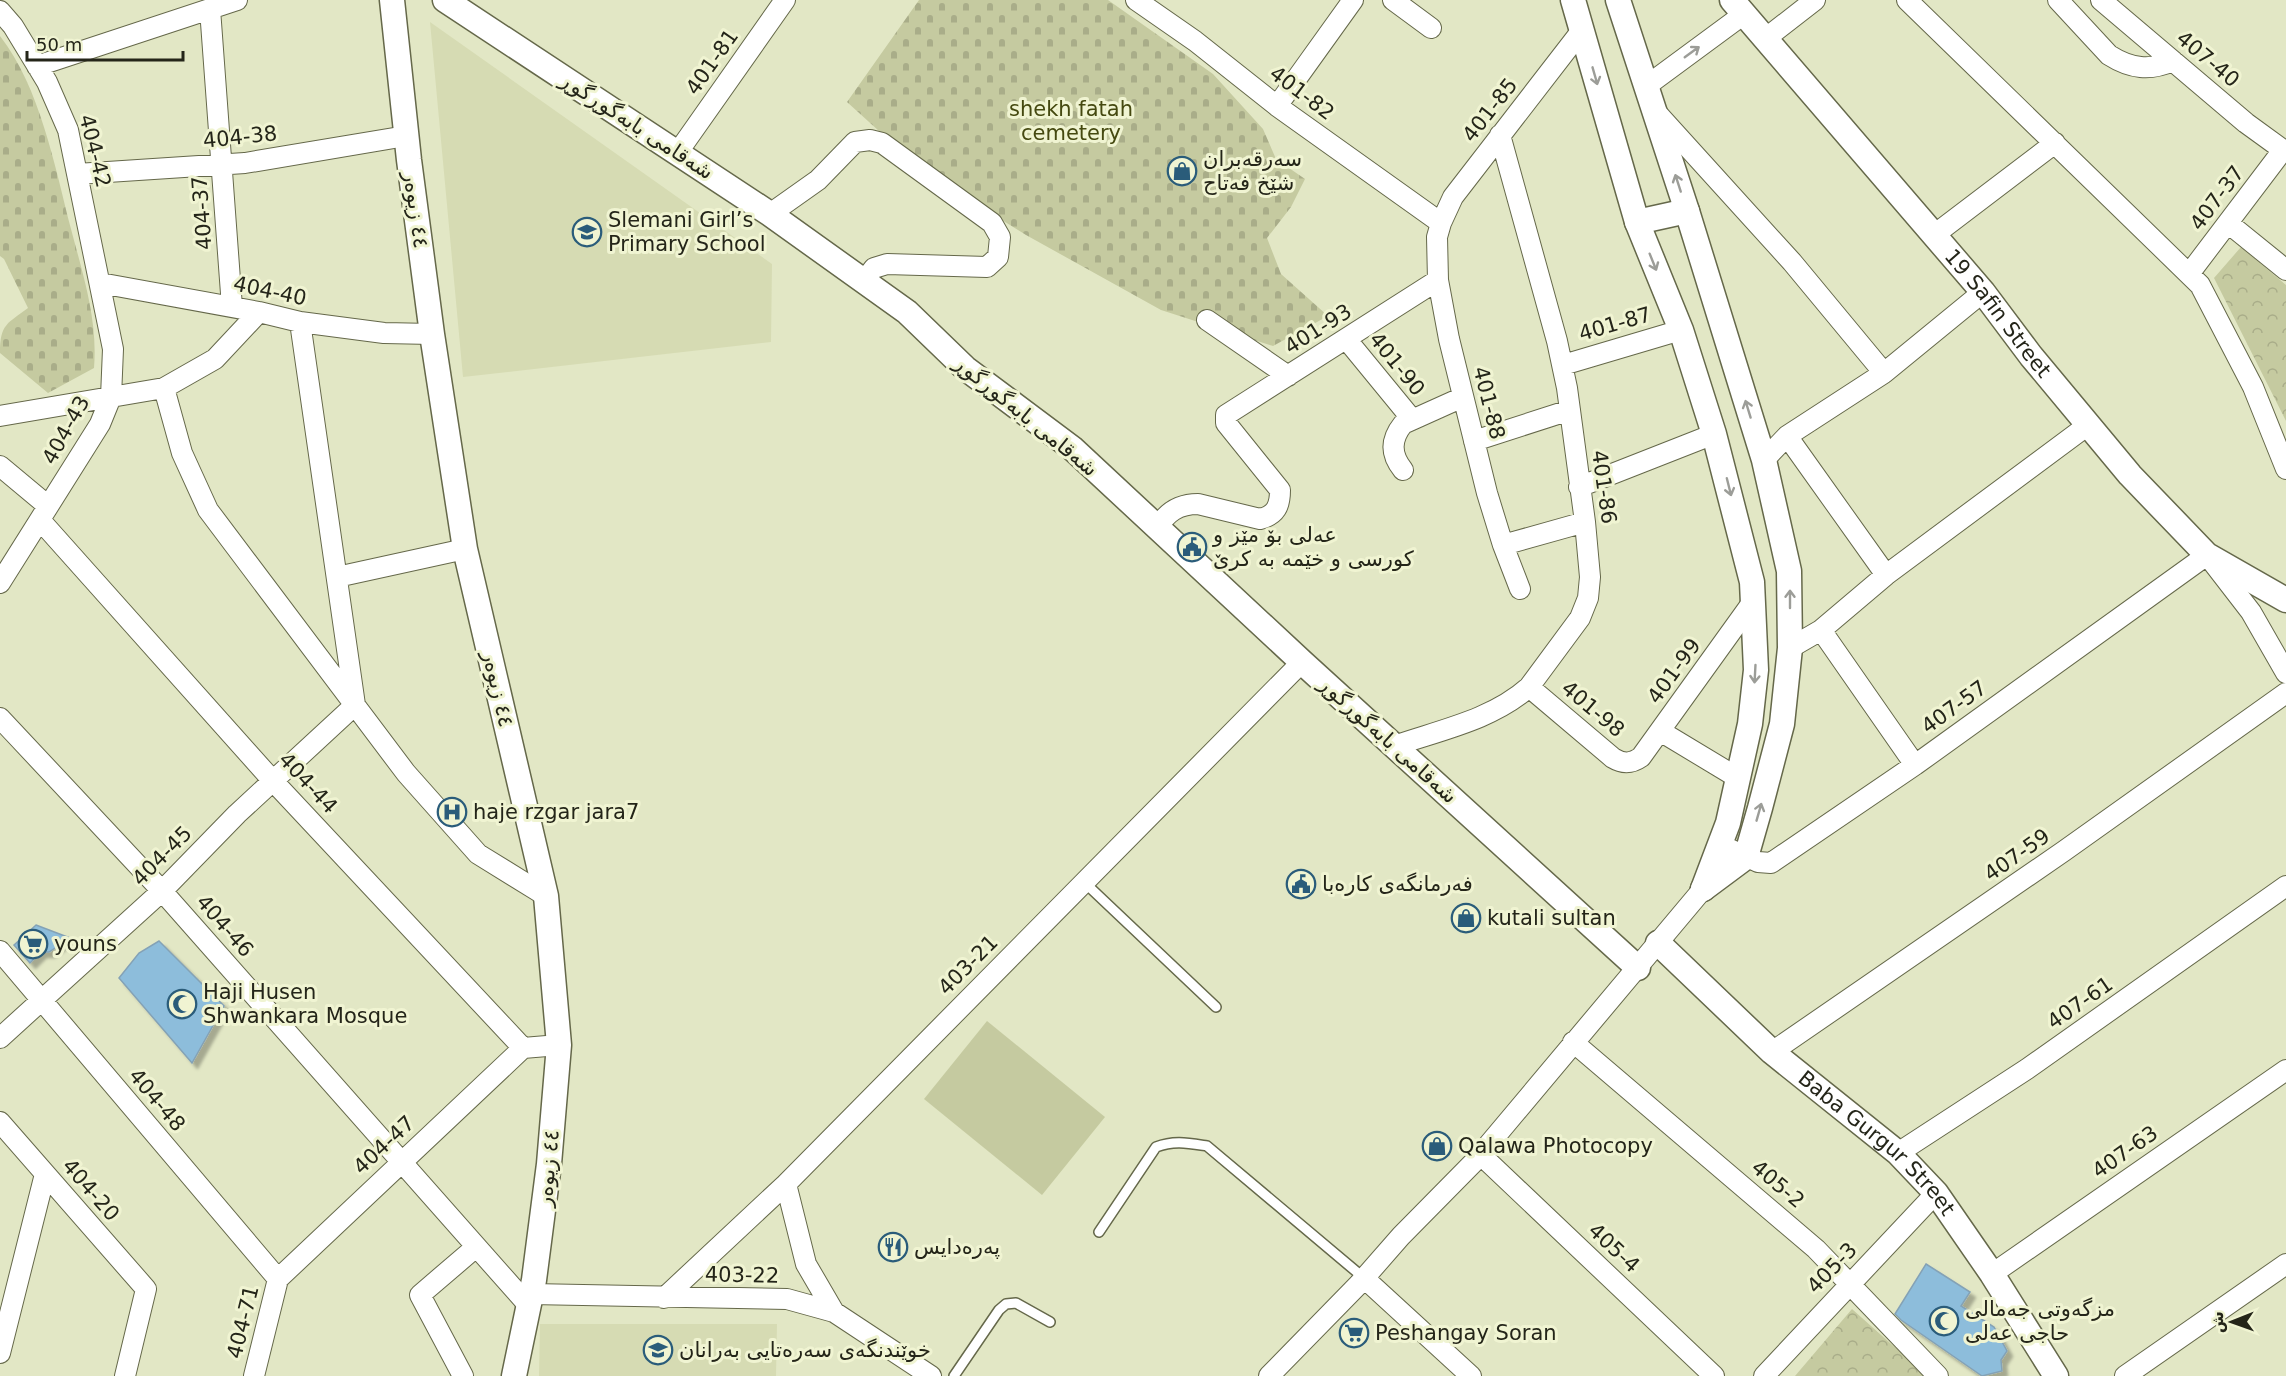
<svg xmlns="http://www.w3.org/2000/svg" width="2286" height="1376" viewBox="0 0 2286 1376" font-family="'DejaVu Sans',Cairo,sans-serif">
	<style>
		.built { fill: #d6dbb3 }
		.cemetery { fill: url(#cemetery-stones) }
		.park { fill: url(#park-crowns) }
		.garden { fill: #c5caa0 }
		.building { fill: #8dbddb; stroke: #84a2b6; stroke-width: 1.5; filter: url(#shadow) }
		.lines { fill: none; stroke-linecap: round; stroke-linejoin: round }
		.service-casing { stroke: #65684a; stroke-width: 12 }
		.minor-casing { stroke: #65684a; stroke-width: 22 }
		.tertiary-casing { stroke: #65684a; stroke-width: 27 }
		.service { stroke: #fff; stroke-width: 9 }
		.minor { stroke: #fff; stroke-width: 20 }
		.tertiary { stroke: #fff; stroke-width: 24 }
		.oneway { stroke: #9c9d98 }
		.labels { text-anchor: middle; stroke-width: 6; stroke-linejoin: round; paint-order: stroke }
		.street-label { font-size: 21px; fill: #242519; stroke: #f0f4d2 }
		.park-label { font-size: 21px; fill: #454910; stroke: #f0f4d2 }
		.poi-label { font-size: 21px; fill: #242519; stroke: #f0f4d2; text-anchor: start }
	</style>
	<defs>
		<pattern id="cemetery-stones" width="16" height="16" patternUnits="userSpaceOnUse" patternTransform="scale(1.5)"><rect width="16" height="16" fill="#c5caa0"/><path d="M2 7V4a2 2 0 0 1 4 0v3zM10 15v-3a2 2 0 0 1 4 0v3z" fill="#a9ad89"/></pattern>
		<pattern id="park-crowns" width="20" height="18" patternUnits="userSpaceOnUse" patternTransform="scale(1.5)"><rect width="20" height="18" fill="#c5caa0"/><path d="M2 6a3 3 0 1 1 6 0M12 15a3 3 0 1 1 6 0" fill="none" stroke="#a9ad89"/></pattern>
		<filter id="shadow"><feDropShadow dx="5.5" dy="5.5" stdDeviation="1.5" flood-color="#0004"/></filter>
	</defs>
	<rect width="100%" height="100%" fill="#e2e7c5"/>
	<path class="built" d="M430,22L772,264L771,342L463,377Z
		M540,1324H777L776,1376H539Z"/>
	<path class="cemetery" d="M919,0H1108L1213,74L1263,129L1276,159L1305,179L1291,207L1267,238L1281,274L1328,316L1273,346L1161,310L1026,235L923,171L847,102Z
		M0,36C40,87 55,167 71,229C83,275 98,320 94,368L48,393L0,353C0,324 7,324 28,308L4,259L0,256Z"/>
	<path class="park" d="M2241,247L2286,285V421L2214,278Z
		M1852,1309L1927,1376H1795Z"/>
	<path class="garden" d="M987,1021L1105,1117L1042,1195L924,1099Z"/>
	<path class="building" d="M36,925L70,938L49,952H41L30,963L14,945Z
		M159,941L224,1006L192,1063L119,978L139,953Z
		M1926,1264L1970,1292L1961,1306L1994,1327L2007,1351L2001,1360L2002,1371L1982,1376L1901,1320L1895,1314Z"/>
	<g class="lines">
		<g class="service-casing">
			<path id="service" d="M1084,882L1216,1007
				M1099,1232L1156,1147C1174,1140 1188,1143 1207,1146L1364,1278
				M954,1376L999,1310L1006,1304L1016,1303L1050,1322"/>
		</g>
		<g class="minor-casing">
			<path id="minor" d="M1136,0L1195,41L1277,106L1441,223
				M1393,0L1431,28
				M1907,0L2200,285L2253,387L2286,469
				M2058,0L2109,55C2131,69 2150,71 2173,61
				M2101,0L2246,123L2286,152
				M210,9L232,307
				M0,11L13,26L47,82L68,130L113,349L111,397L100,424L0,583
				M1765,39L1815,0
				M37,66L237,0
				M1645,87L1744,14
				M1277,106L1353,0
				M1655,111L1792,262L1884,373
				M678,152L785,0
				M77,174L245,163L406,136
				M770,214L818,180L855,142L870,140L882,143L992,223L1000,237L998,257L987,267L887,264L874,268L864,281
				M2228,223L2286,270
				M1934,235L2055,143
				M2189,274L2283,150
				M100,283L259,312L300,322L384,333L432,334
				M1207,320L1288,376
				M1347,340L1411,418
				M1563,365L1681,330
				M164,388L182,453L208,510L406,773L478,854L546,896
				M0,416L164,388L215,359L259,312
				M1787,436L1886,575
				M1474,441L1570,410
				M1764,460L1787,436L1884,373L1983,292
				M0,466L48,506
				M1403,470C1390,454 1391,439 1403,424L1463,397
				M1579,487L1714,434
				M40,520L273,781L523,1048L559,1045
				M1157,529C1166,512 1179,504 1198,504L1260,519C1276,515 1280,506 1280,490L1226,423V415L1438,280
				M1503,545L1585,522
				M337,577L465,549
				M1520,589L1503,545L1487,493L1449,339L1438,280L1437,237L1441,223L1453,197L1582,30
				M1821,630L1915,765
				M1790,648L1821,630L1886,575L2088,425
				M1529,687L1613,758C1623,764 1631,764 1641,757L1754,600
				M0,718L162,891L529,1306
				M1660,731L1738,778
				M1394,746C1440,730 1492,720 1529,687L1580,618L1588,598L1590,577L1585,522L1567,388L1557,341L1500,135
				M1721,845L1758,862L1771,863L1915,765L2207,555L2251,612L2286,673
				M0,951L278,1279
				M0,1038L162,891L237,814L355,705L300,322
				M1573,1042L1816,1249L1938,1376
				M1772,1052L2064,851L2286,693
				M0,1122L146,1289L125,1376
				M1898,1153L2027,1069L2286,886
				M1481,1155L1714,1376
				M786,1184L806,1264L834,1312
				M1992,1274L2286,1070
				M1364,1278L1471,1376
				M278,1279L523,1048
				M531,1294L787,1299L834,1312L931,1376
				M664,1298L786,1184L1302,662
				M0,1353L45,1174
				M254,1376L278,1279
				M463,1376L420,1295L476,1247
				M1269,1376L1359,1284L1401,1236L1474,1162L1703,889
				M1764,1376L1936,1193
				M2125,1376L2286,1264"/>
		</g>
		<g class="tertiary-casing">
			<g id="tertiary">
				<path d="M392,0L409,160L432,334L465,549L546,896L559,1045L549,1164L534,1280L514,1376"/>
				<path d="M445,0L770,214L907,312L965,368L1072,448L1302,662L1638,968"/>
				<path d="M1573,0L1637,222L1681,330L1714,434L1752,582L1756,670L1750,724L1728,823L1703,889"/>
				<path d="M1618,0L1687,211L1764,460L1789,571L1790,648L1782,724L1760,808L1746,857L1703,889"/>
				<path id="s1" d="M1732,0L1983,292L2031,356L2130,475L2207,555L2286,600"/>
				<path d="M1637,222L1687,211"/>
				<path id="s2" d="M1658,943L1772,1052L1898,1153L1936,1193L1992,1274L2056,1376"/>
			</g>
		</g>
		<use href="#service" class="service"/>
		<use href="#minor" class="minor"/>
		<use href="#tertiary" class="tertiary"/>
	</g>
	<defs><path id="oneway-shaft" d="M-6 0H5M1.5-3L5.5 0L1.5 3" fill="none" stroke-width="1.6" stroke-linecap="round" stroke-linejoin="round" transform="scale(1.5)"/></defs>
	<g class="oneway">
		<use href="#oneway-shaft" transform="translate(1692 52) rotate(-36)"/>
		<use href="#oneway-shaft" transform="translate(1595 76) rotate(74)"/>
		<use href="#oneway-shaft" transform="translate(1678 183) rotate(-108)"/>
		<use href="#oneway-shaft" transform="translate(1653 262) rotate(68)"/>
		<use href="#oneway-shaft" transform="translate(1748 409) rotate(-107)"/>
		<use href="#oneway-shaft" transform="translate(1729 487) rotate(76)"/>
		<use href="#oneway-shaft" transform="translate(1790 599) rotate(-90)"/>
		<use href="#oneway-shaft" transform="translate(1755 674) rotate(93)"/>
		<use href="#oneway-shaft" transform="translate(1759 812) rotate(-74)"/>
	</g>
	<defs>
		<g id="shop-ring" transform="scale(1.5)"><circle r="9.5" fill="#f0f4d2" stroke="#2a5c7a" stroke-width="1.5"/><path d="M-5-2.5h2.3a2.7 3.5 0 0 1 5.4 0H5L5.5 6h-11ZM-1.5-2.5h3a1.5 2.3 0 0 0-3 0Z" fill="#2a5c7a"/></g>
		<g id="school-ring" transform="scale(1.5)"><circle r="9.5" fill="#f0f4d2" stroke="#2a5c7a" stroke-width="1.5"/><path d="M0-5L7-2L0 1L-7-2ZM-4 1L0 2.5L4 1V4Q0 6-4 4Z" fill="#2a5c7a"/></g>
		<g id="civic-ring" transform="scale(1.5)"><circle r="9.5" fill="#f0f4d2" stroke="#2a5c7a" stroke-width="1.5"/><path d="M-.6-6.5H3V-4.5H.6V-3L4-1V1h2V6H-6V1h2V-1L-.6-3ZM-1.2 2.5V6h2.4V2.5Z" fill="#2a5c7a"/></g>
		<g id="hospital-ring" transform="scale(1.5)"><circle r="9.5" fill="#f0f4d2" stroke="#2a5c7a" stroke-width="1.5"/><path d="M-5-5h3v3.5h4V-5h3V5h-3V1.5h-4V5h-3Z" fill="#2a5c7a"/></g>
		<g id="supermarket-ring" transform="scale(1.5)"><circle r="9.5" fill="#f0f4d2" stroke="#2a5c7a" stroke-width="1.5"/><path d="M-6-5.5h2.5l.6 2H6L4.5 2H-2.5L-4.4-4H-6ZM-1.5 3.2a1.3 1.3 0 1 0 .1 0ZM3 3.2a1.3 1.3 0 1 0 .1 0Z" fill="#2a5c7a"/></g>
		<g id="mosque-ring" transform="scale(1.5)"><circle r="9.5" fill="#f0f4d2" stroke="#2a5c7a" stroke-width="1.5"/><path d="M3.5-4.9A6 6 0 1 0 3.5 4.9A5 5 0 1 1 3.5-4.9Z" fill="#2a5c7a"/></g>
		<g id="restaurant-ring" transform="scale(1.5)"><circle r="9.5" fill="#f0f4d2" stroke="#2a5c7a" stroke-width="1.5"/><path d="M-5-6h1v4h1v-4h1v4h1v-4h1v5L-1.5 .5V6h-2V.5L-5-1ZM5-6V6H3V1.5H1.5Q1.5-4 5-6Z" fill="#2a5c7a"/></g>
	</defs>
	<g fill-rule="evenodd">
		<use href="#shop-ring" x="1182" y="171"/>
		<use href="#school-ring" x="587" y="232"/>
		<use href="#civic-ring" x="1192" y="547"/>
		<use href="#hospital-ring" x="452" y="812"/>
		<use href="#civic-ring" x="1301" y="884"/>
		<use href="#shop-ring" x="1466" y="918"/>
		<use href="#supermarket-ring" x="33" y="944"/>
		<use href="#mosque-ring" x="182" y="1004"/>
		<use href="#shop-ring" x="1437" y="1146"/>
		<use href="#restaurant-ring" x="893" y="1247"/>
		<use href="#mosque-ring" x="1944" y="1321"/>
		<use href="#supermarket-ring" x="1354" y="1333"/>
		<use href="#school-ring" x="658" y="1350"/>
	</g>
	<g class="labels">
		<g class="street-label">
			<text transform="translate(2208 59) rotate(40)" y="7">407-40</text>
			<text transform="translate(712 62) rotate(-55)" y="7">401-81</text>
			<text transform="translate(1302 93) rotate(37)" y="7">401-82</text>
			<text transform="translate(1490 110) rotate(-52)" y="7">401-85</text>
			<text transform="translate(637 126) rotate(33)" y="7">شەقامی بابەگوڕگوڕ</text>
			<text transform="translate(240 137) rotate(-6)" y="7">404-38</text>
			<text transform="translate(95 151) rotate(76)" y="7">404-42</text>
			<text transform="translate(2217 198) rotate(-53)" y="7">407-37</text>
			<text transform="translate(416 210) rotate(82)" y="7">٤٤ زیوەر</text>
			<text transform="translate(202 213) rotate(-94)" y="7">404-37</text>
			<text transform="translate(270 291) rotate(12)" y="7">404-40</text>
			<text dy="7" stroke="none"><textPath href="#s1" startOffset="411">19 Safin Street</textPath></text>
			<text transform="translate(1615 324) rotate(-16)" y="7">401-87</text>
			<text transform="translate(1318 329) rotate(-32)" y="7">401-93</text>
			<text transform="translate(1397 364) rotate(51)" y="7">401-90</text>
			<text transform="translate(1489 403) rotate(76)" y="7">401-88</text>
			<text transform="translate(1026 416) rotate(39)" y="7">شەقامی بابەگوڕگوڕ</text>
			<text transform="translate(66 430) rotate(-61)" y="7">404-43</text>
			<text transform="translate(1604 487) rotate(82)" y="7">401-86</text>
			<text transform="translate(1674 671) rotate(-54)" y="7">401-99</text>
			<text transform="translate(498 689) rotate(77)" y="7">٤٤ زیوەر</text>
			<text transform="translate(1954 707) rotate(-36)" y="7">407-57</text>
			<text transform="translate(1593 709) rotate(40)" y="7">401-98</text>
			<text transform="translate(1388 740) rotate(42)" y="7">شەقامی بابەگوڕگوڕ</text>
			<text transform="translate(308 783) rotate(47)" y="7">404-44</text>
			<text transform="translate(2017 855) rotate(-35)" y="7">407-59</text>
			<text transform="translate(162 856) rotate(-45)" y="7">404-45</text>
			<text transform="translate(225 926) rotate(49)" y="7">404-46</text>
			<text transform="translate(968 965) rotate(-45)" y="7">403-21</text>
			<text transform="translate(2080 1003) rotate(-35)" y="7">407-61</text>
			<text transform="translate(157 1100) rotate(50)" y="7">404-48</text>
			<text transform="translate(384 1145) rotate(-43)" y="7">404-47</text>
			<text dy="7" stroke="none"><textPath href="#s2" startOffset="297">Baba Gurgur Street</textPath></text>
			<text transform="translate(2125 1152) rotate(-35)" y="7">407-63</text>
			<text transform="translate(548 1168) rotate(-84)" y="7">٤٤ زیوەر</text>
			<text transform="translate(1778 1184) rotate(40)" y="7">405-2</text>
			<text transform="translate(91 1190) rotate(49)" y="7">404-20</text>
			<text transform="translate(1614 1248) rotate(43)" y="7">405-4</text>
			<text transform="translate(1832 1268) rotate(-46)" y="7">405-3</text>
			<text transform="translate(742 1275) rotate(1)" y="7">403-22</text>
			<text transform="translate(243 1322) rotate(-76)" y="7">404-71</text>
		</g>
		<g class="park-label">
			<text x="1071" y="116">shekh fatah<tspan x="1071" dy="24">cemetery</tspan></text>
		</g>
		<g class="poi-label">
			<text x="1203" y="166">سەرقەبران<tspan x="1203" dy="24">شێخ فەتاح</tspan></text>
			<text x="608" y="227">Slemani Girl’s<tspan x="608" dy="24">Primary School</tspan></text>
			<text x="1213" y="542">عەلی بۆ مێز و<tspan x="1213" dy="24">کورسی و خێمە بە کرێ</tspan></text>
			<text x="473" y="819">haje rzgar jara7</text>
			<text x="1322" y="891">فەرمانگەی کارەبا</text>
			<text x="1487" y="925">kutali sultan</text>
			<text x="54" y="951">youns</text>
			<text x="203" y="999">Haji Husen<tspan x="203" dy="24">Shwankara Mosque</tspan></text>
			<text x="1458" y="1153">Qalawa Photocopy</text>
			<text x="914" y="1254">پەرەدایس</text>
			<text x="1965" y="1316">مزگەوتی جەمالی<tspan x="1965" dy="24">حاجی عەلی</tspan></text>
			<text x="1375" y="1340">Peshangay Soran</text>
			<text x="679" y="1357">خوێندنگەی سەرەتایی بەرانان</text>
		</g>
	</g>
	<g transform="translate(2232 1322) rotate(269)" stroke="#f0f4d2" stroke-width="4.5" paint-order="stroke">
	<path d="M0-4.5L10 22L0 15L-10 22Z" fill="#242519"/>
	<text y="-9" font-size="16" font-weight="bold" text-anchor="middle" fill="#242519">ش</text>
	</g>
	<path d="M27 51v9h156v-9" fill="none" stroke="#242519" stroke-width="3"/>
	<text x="36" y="51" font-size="18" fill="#242519" stroke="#f0f4d2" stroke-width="4.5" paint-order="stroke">50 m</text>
</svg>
